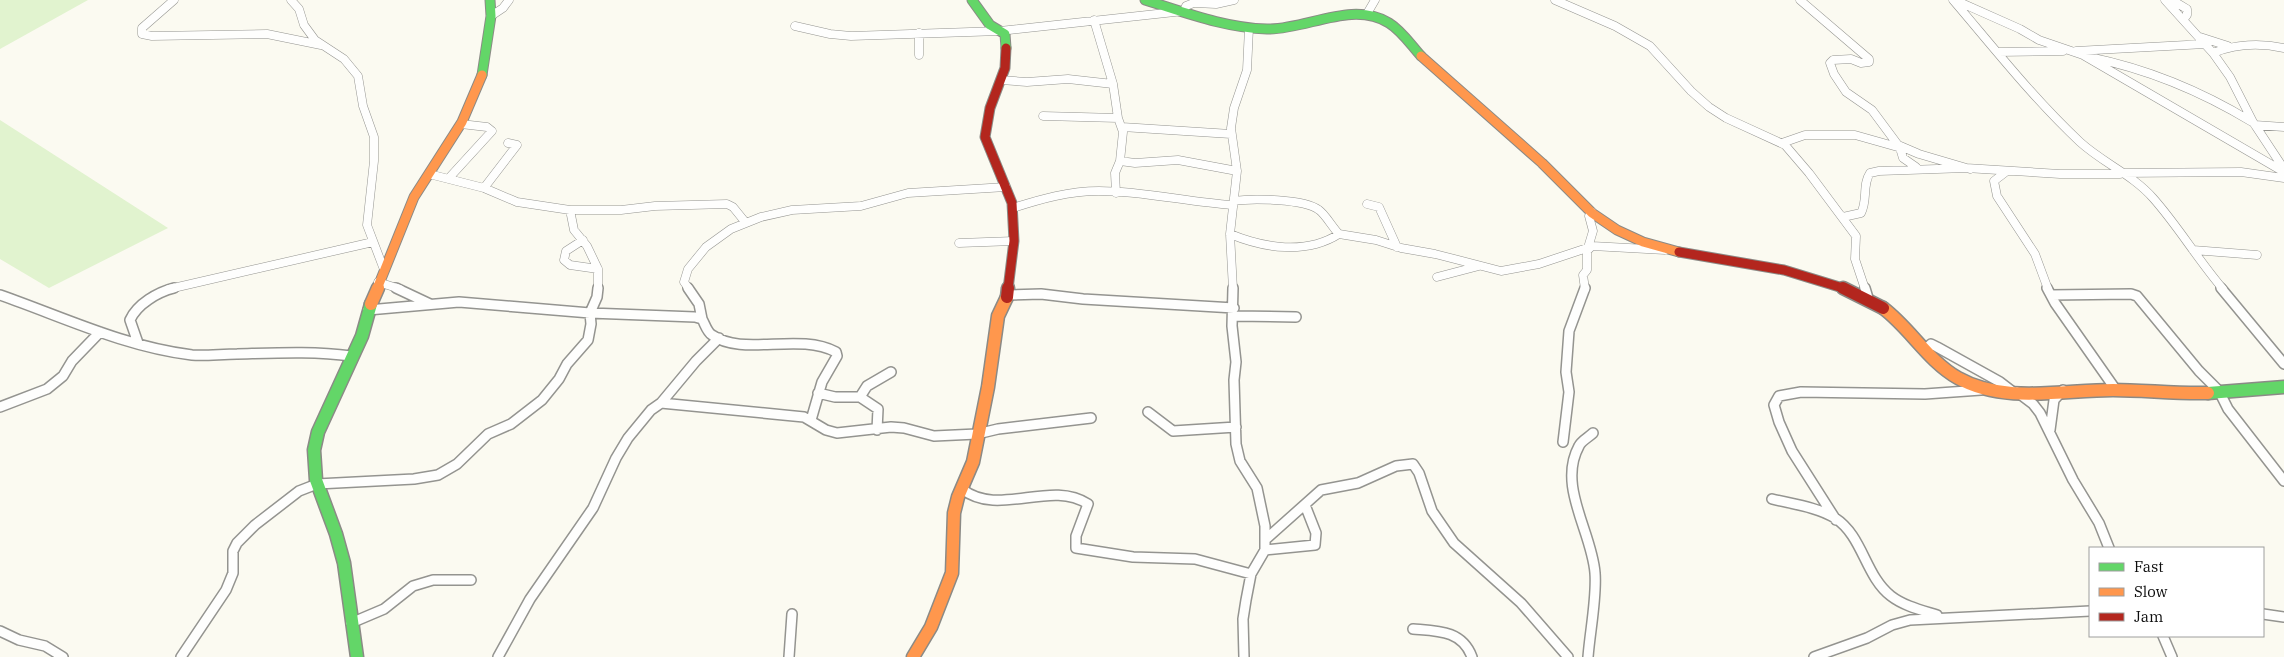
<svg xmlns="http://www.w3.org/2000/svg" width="2284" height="657" viewBox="0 0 2284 657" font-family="'IBM Plex Serif',serif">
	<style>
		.green { fill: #e1f3cf }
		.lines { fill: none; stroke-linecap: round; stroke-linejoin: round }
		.street-far1-casing { stroke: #949490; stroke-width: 9 }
		.street-casing { stroke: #949490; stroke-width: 12 }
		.fast-far1-casing { stroke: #8b8a86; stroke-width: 11 }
		.fast-casing { stroke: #8b8a86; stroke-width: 15 }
		.slow-far1-casing { stroke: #8b8a86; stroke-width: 11 }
		.slow-casing { stroke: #8b8a86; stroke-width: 15 }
		.jam-far1-casing { stroke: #8b8a86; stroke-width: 11 }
		.jam-casing { stroke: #8b8a86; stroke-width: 15 }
		.street-far1 { stroke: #fefefd; stroke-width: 8 }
		.street { stroke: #fefefd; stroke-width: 9 }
		.fast-far1 { stroke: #63d668; stroke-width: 9 }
		.fast { stroke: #63d668; stroke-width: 12 }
		.slow-far1 { stroke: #ff974d; stroke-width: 9 }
		.slow { stroke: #ff974d; stroke-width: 12 }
		.jam-far1 { stroke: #b3261e; stroke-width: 9 }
		.jam { stroke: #b3261e; stroke-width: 12 }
	</style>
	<rect width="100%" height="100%" fill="#fbfaf1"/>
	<path class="green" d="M0,0H88L0,49Z
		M0,120L168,228L49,288L0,259Z"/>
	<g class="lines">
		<g class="street-far1-casing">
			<path id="street-far1" d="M174,0L142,28V34L152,36L267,34L321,45
				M291,0L299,9L304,25L315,40L344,59L358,76L363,106L374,137V161L367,225L383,267
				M1555,0L1615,26L1650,46L1691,91L1709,107L1726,118L1785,145L1809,173L1856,236L1855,259L1865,289
				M1800,0L1869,59V62L1861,63L1851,59L1833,60L1830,63L1834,74L1846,92L1872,110L1898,145L1919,154L1970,169
				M1953,0C1994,48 2034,99 2080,142C2103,163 2133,175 2153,198C2178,226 2198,260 2223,289
				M2165,0L2213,53L2230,77L2253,122L2284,169
				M2172,0L2187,9V15L2183,20
				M1957,1L2020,29L2039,40L2083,55L2284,172
				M1195,3L1216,4L1234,0
				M1368,12L1375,0
				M491,16L503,8L509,0
				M1094,20L1113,84L1118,118L1123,132L1120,161L1115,173L1116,193
				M795,26L830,34L851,36L1000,31L1184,11L1186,6L1201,0
				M919,33V55
				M2200,37L2228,46
				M2076,51L2205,44
				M1998,52L2063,51
				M2213,53C2235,44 2261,43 2284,48
				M2089,57C2148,69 2201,91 2252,122
				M1001,80L1027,82L1068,79L1113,84
				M1043,116L1118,118
				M2255,125L2284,127
				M1122,127L1231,134
				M1782,143L1805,135H1855L1901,148
				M1900,148L1903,158L1916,167
				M1120,161L1135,163L1178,160L1237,171
				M2007,171L1994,181L1997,196L2035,254L2048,289
				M2122,173L2241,172L2284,178
				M429,174L484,188L517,202L570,210H621L655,206L727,204L733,207L746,223
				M449,178L492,131L487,127L461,124
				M484,188L517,145L508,143
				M1234,201C1252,198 1305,199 1319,210C1325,214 1333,228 1339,234L1376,240L1401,248L1435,254L1501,271L1539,264L1587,248
				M1367,204L1379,207L1397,247
				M1013,208C1041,199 1069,191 1099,191C1143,191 1188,202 1232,205
				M570,210L574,230L587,246L598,269V289
				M1843,217L1861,213C1868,200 1862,185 1870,173L1879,171L1966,168L2060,174H2120
				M1230,234C1264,248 1306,255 1339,234
				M583,240L566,251L564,260L570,265L598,269
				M959,243L1014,241
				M2193,250L2257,255
				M1587,251L1592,246L1665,250
				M1437,277L1479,266
				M378,282L400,289
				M169,289L373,242
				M689,289L684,282L688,269L706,247L731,229L761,217L792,210L861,206L908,193L1006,187
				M1233,289L1230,234L1237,171L1231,128L1234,108L1247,70L1249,28
				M1585,289L1583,275L1587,270V251L1593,231L1589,216L1592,212"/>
		</g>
		<g class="street-casing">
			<path id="street" d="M396,288L430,304
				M688,288L699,304L702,319
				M1233,288L1232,326L1236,362L1234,380L1236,444L1240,461L1257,488L1265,526V550L1251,574L1246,600L1243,619L1244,657
				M1865,288L1868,298
				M2047,288L2055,303L2116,390
				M2221,288L2284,364
				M0,295C63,317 125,347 192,355C206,356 222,354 237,354C276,353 313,351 351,356
				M1008,295L1041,294L1083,299L1234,308
				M2051,295L2131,294L2137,296L2199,371L2219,391L2228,409L2284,481
				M368,310L459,302L590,313L695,317L702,319C705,324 707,332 712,335C743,357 798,332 836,352L837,356L822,382L811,420
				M1233,316L1296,317
				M138,343L130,320C137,304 158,292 174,288
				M1926,349L1931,344L1937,347L2000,382L2013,392
				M2017,392L2033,404L2040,413L2073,480L2099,523L2109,548
				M818,393L835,397H860L867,386L891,372
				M860,397L878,409L877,430
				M661,403L804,417L826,430L837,433L891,427L904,428L934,436L977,434L998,429L1091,418
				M0,407L47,389L63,376L72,361L100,332
				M1148,412L1173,431L1236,427
				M2050,430L2054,400L2063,390
				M1563,442L1569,392L1566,372L1569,331L1585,288
				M962,489C999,518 1050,479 1088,504L1076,536V548L1133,557L1195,559L1251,574
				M1772,499C1792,504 1817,507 1835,518C1863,536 1865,576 1891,596C1904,606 1921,610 1937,615
				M1836,520L1792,451L1779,422L1774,405L1779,396L1801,392L1925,394L1981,390
				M1265,540L1321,490L1358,483L1396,466L1413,464L1419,473L1432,511L1454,543L1521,603L1568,657
				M1265,550L1315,545L1316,533L1305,505
				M2263,614L2284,617
				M351,623L384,609L413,586L433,580H471
				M1413,629C1437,631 1462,630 1472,657
				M0,631L19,640L45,646L63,657
				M2163,636L2172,657
				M181,657L226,590L233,573V551L237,543L255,525L299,491L317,484L414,479L438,475L457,464L488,434L511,424L542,400L559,379L567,364L588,340L591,324L590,313L597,297L598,288
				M498,657L530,599L593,508L616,458L628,438L651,410L661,403L696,361L719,338
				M789,657L792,614
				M1588,657C1590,631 1597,597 1595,573C1592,532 1557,486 1579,446C1581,441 1589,437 1593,433
				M1814,657L1867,638L1892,625L1910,620L2090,611"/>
		</g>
		<g class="fast-far1-casing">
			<path id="fast-far1" d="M972,0L990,25L1005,34L1006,48
				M1145,0C1184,12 1225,28 1267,29C1306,30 1352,0 1389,23C1402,31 1411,45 1421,56
				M482,75L491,16L490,0"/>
		</g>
		<g class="fast-casing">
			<path id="fast" d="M2208,393L2284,387
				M357,657L344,563L336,534L316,480L314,450L318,432L362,336L371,304"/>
		</g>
		<g class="slow-far1-casing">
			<path id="slow-far1" d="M1421,56L1542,163L1592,213L1617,230L1643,242L1679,252
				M377,289L414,197L462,122L482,75"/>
		</g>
		<g class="slow-casing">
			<path id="slow" d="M371,304L378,288
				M1883,308C1910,328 1928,361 1958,378C2004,404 2063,390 2113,390C2144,390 2176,394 2208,393
				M913,657L931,627L952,573L954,513L958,497L973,462L988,387L998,316L1007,297"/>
		</g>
		<g class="jam-far1-casing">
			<path id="jam-far1" d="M1006,48L1005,68L990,108L985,137L1012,203L1014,241L1008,289
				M1679,252L1784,270L1846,289"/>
		</g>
		<g class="jam-casing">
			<path id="jam" d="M1843,288L1883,308
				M1007,297L1008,288"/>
		</g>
		<use href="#street-far1" class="street-far1"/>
		<use href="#street" class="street"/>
		<use href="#fast-far1" class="fast-far1"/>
		<use href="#fast" class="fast"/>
		<use href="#slow-far1" class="slow-far1"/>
		<use href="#slow" class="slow"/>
		<use href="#jam-far1" class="jam-far1"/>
		<use href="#jam" class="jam"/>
	</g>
	<rect x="2089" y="547" width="175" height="90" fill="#ffffff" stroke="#9e9e9e"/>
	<rect x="2099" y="563" width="25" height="8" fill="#63d668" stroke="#9e9e9e"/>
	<text x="2134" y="572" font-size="15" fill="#0d0d0d">Fast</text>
	<rect x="2099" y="588" width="25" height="8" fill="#ff974d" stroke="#9e9e9e"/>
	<text x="2134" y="597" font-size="15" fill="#0d0d0d">Slow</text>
	<rect x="2099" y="613" width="25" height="8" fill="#b3261e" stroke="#9e9e9e"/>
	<text x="2134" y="622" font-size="15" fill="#0d0d0d">Jam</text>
</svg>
